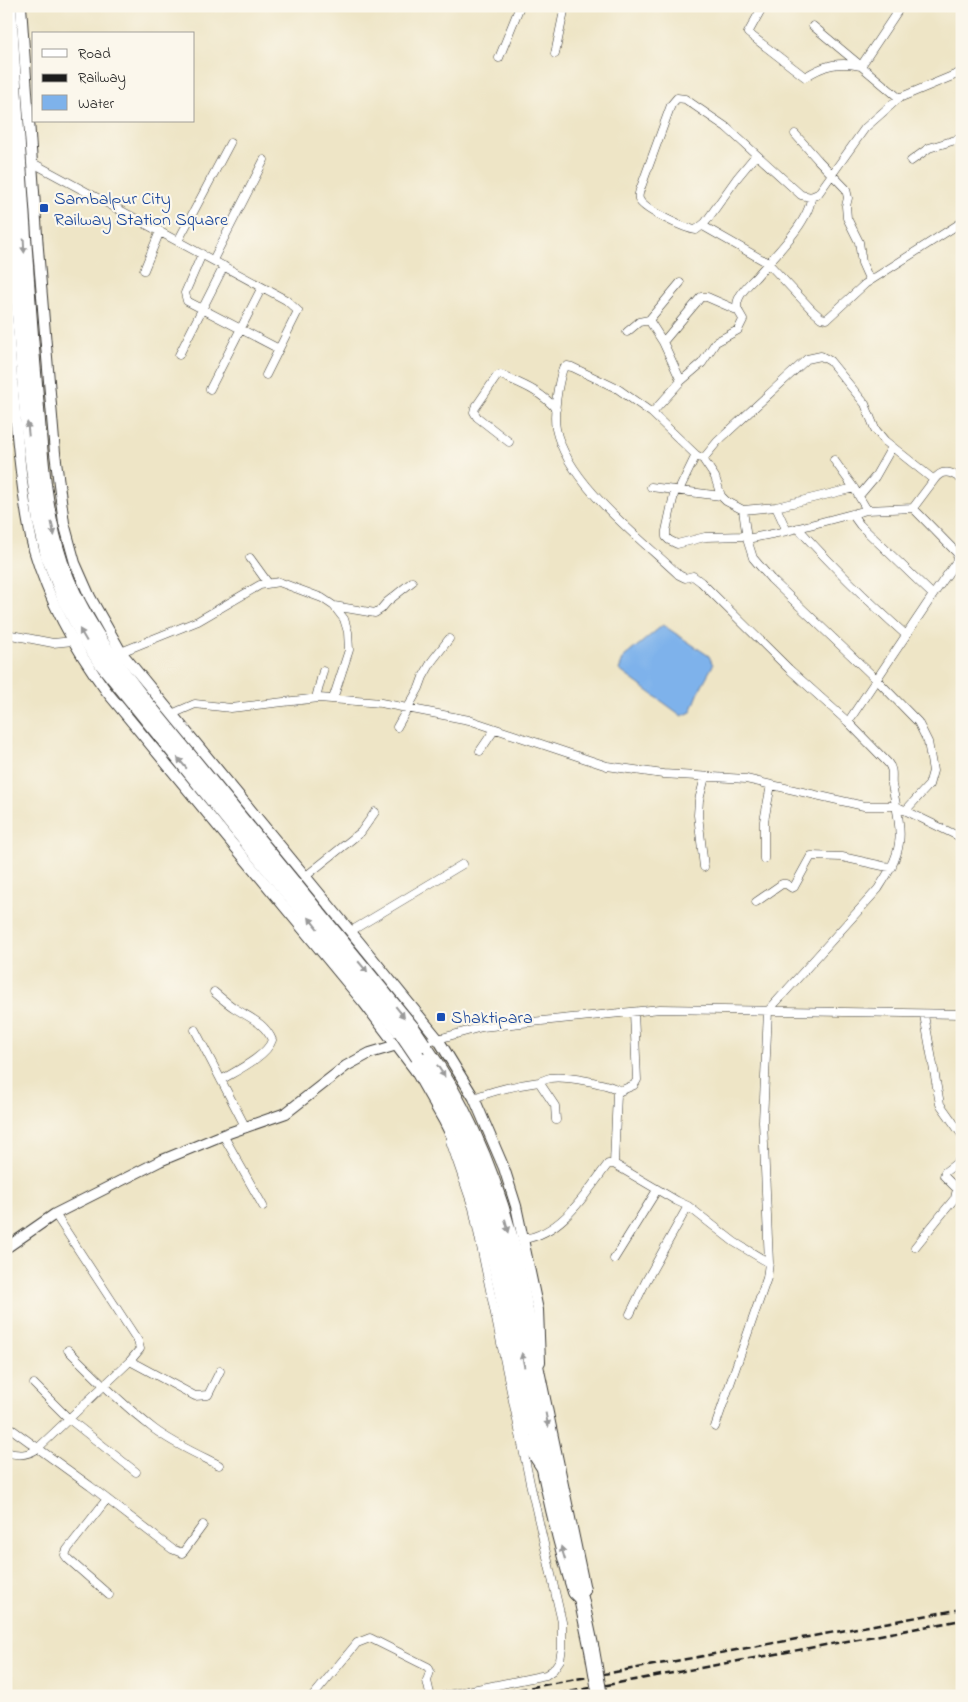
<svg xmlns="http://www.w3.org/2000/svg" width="968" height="1702" viewBox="0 0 968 1702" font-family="'Indie Flower',sans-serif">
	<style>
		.water { fill: #7eb2eb; stroke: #4d6784 }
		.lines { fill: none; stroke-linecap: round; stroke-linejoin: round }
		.street-casing { stroke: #3c3a36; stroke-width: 9 }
		.secondary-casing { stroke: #3c3a36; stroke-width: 12 }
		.highway-casing { stroke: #3c3a36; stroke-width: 16 }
		.street { stroke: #fff; stroke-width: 8 }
		.secondary { stroke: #fff; stroke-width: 10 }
		.highway { stroke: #fff; stroke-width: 14 }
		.rail { stroke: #1c1c1c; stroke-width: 2.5; stroke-dasharray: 8 4; stroke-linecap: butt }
		.highway-bridge-casing { stroke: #3c3a36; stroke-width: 16; stroke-linecap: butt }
		.highway-bridge { stroke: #fff; stroke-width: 14 }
		.oneway { fill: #999 }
		.transit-dot { fill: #1a4fb4; stroke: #fbf7ec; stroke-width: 2 }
		.labels { text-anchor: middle; stroke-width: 4.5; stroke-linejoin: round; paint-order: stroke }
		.transit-label { font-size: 18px; fill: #164399; stroke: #fbf7ec; text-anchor: start }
	</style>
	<rect width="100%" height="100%" fill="#fbf7ec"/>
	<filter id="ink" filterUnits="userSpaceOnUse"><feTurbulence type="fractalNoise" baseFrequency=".02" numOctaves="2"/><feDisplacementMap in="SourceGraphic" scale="10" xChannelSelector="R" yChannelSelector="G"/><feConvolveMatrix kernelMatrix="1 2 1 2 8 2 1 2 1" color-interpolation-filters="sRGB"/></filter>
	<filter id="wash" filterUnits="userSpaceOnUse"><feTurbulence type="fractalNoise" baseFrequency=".0096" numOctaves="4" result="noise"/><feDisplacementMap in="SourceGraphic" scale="20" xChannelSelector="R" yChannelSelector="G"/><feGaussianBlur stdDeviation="1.12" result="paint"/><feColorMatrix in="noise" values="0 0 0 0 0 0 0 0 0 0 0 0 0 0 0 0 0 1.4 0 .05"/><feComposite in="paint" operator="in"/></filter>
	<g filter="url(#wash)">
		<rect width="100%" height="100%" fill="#eee5c6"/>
		<path class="water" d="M663,625L709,656L713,665L701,687L691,712L682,716L619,670L624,657Z"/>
	</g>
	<g filter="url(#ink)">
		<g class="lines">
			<g class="street-casing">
				<path id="street" d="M763,6L748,33L805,77C824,65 839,61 861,66L899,98
					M813,26L861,66L897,12L900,6
					M555,54L565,6
					M499,58L520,6
					M795,134L818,160L846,189L848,198L846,206L847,218L859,242L862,263L870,281
					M756,155L737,178L705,223L696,230C685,229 645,210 640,201C637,197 639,194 640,190L671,105L677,98L685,99L726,127L801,195L811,197L818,194L865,128L899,98L962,72
					M911,161L929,148L962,138
					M31,162L286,300L298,311L266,375
					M703,226L768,263L812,310L821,318L827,319L865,284L962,222
					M178,241L230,143
					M202,254L185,293L187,301L279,349
					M213,260L264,160
					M144,270L160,231
					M649,320L680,283
					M627,332L639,322L649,320L663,342L681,381L652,413
					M663,342L701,297H707L737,310
					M179,355L224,266
					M681,381L702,363L716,342L738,330L743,320C742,315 737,312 737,306C737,295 749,284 756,277C772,258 810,222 811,197
					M210,389L262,287
					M509,442L477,417L474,412L475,408L497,376L501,375C523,385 539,390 556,409
					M703,459L696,455L652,413L618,389L572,367L567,366L563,368C558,384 553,413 556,429C567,483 640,538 679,575L685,578L693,576L701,582L789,669L848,722L888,763C894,770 891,776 892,785C895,801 902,827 899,843C897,860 887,875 878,889L768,1011L763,1121L769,1263L767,1278L715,1427
					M834,460L854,488L867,510
					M934,480L913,508L958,554
					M651,487L721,496
					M675,490L666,531V537L669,540L677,544L705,537L746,536
					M679,490L696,455
					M859,496L875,477L892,447
					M776,507L854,488
					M913,508L867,510L787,531L776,507L743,510L726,501L721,496L715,477L703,459L717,442L807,359L821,356L830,361L865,404L875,429L885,441L934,480C942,468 952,472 962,480
					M743,510L747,539L753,558L771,579L877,680L918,722L928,742L933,771L929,785L906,810
					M852,514L860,525L933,595L956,562L958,554L962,549
					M798,528C832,566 868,601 906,635
					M747,539L787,531
					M250,558L268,583
					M334,606L375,613L381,609L387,602L412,582
					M6,634L53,643L73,641
					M121,652L198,621L260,585L279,582L322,598L334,606L344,619L348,632L349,650L333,699
					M316,698L323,671
					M172,714L195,704L231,708L319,698L381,703L469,720L607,766L663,774L746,779L864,806H896L962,838
					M848,722L933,595
					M397,727L419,688L423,677L432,661L449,639
					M480,751L495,729
					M764,859V821L771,785
					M704,867L698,815L699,800L705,777
					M306,876L361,832L375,812
					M756,902L782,884H786L792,888L794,887L811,856L842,857L883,866L892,867
					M351,931L463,864
					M214,992C221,998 228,1004 236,1009C250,1018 265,1023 272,1040C267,1056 236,1071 221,1080
					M924,1015L940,1104L962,1135
					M195,1030L246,1128
					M419,1042L438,1039L482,1027L660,1009L962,1014
					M539,1082C542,1081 546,1079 550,1078C565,1076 608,1083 620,1091
					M474,1098C495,1090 516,1085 539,1082L555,1106L556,1120
					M223,1135L263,1206
					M614,1164L617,1094L620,1091L634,1085L637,1080L634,1012
					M55,1214L138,1341L140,1349L130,1361L195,1396L208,1395L220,1371
					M523,1239C562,1234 586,1193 608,1164H614L677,1201L688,1206L734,1242L769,1263
					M915,1247L955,1198L957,1189L944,1176L945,1172L962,1159
					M614,1259L657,1190
					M630,1314L646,1281L688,1206
					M68,1350C95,1377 123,1405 154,1429C174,1444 197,1454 219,1465
					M34,1384L69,1419L136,1472
					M6,1425L90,1486L172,1549L182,1553L184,1551L203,1525
					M6,1452C18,1456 28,1456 38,1448L130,1361
					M107,1499L67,1550L65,1555L68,1559L109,1595
					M313,1696L357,1643L370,1638L428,1667L430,1671L427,1681L430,1694L433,1696
					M443,1696L546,1675L553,1670L560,1660L562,1648V1622L530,1483L473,1208L450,1141"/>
			</g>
			<g class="secondary-casing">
				<path id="secondary" d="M21,6L38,249L55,453L64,523L75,563L90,597L121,652L360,943L438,1039L474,1098L504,1168L516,1206L538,1310L540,1362
					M6,301C11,358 14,415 21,472C24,498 27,525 34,550C49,601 75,649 107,692L364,1003L415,1070L444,1121L469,1171L479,1200L499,1290L526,1436L530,1450L541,1467
					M6,1248L55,1214L160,1161L223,1135L286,1113L346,1066L370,1053L397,1045"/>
			</g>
			<g class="highway-casing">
				<path id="highway" d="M9,6C17,128 24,251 34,373C40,436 41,503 61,563C79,614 110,657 143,699L413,1029
					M6,149L28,429L40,522L48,556L65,600L84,637L99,660L401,1032
					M423,1044C464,1103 492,1169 511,1239C523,1285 529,1333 539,1380C553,1450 568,1520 583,1590
					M418,1057C437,1087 456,1116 470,1149C493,1206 505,1266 516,1325C534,1415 548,1505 575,1592L581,1598L592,1650"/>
			</g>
			<use href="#street" class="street"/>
			<use href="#secondary" class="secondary"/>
			<use href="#highway" class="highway"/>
			<path class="rail" d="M483,1696L962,1609
				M547,1696L962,1620"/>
			<g class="highway-bridge-casing">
				<path id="highway-bridge" d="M413,1029L423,1044
					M401,1032L418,1057
					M592,1650L600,1696"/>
			</g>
			<use href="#highway-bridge" class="highway-bridge"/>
		</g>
		<defs><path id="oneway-solid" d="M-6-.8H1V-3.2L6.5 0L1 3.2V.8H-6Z" transform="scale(1.25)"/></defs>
		<g class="oneway">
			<use href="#oneway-solid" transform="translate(24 246) rotate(87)"/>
			<use href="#oneway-solid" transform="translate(28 429) rotate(-96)"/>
			<use href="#oneway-solid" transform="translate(53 529) rotate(78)"/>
			<use href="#oneway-solid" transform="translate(83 635) rotate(-120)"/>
			<use href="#oneway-solid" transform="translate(182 763) rotate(-130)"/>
			<use href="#oneway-solid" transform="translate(313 923) rotate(-128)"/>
			<use href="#oneway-solid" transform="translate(363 967) rotate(50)"/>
			<use href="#oneway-solid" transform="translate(400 1012) rotate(52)"/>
			<use href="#oneway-solid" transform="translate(441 1071) rotate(57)"/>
			<use href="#oneway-solid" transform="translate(507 1226) rotate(74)"/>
			<use href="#oneway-solid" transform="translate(523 1360) rotate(-101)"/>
			<use href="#oneway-solid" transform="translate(547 1420) rotate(79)"/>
			<use href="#oneway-solid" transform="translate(563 1553) rotate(-107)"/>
		</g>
	</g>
	<g class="transit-dot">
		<rect x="39" y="203" width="10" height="10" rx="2.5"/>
		<rect x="436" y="1012" width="10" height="10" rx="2.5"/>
	</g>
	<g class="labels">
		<g class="transit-label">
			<text x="54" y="204">Sambalpur City<tspan x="54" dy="21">Railway Station Square</tspan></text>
			<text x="451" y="1023">Shaktipara</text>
		</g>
	</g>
	<rect width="968" height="1702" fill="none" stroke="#fbf7ec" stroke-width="25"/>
	<rect x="32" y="32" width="162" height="90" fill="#fbf7ec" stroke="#a29f99"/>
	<rect x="42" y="49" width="25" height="8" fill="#ffffff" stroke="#a29f99"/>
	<text x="78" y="58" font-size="15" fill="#1c1c1c">Road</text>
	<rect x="42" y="74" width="25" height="8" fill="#1c1c1c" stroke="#a29f99"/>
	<text x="78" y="82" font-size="15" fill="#1c1c1c">Railway</text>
	<rect x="42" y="95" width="25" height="15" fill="#7eb2eb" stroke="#a29f99"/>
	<text x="78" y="108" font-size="15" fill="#1c1c1c">Water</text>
</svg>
